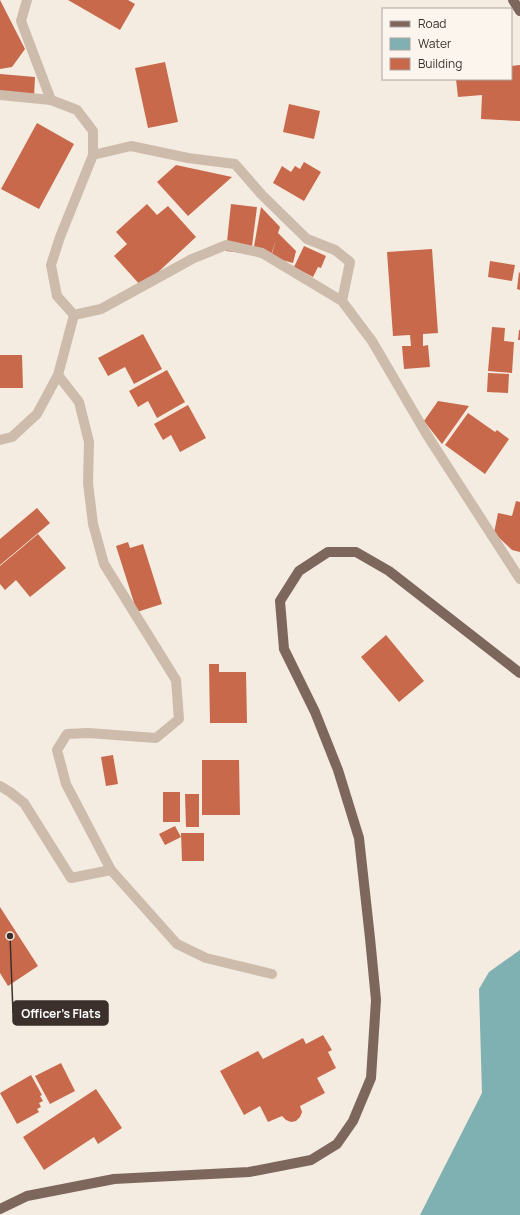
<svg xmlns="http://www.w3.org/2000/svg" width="520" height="1215" viewBox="0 0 520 1215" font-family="Manrope,sans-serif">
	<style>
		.water { fill: #7fb0b2 }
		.building { fill: #c8694b }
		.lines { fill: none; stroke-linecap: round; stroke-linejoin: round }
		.minor { stroke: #cdbbac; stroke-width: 10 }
		.major { stroke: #7d675c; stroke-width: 10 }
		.leader { fill: none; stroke: #3b302b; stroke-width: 1.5 }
		.callout-dot { fill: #3b302b; stroke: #fbf5ee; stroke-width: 1.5 }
		.callout { fill: #3b302b; stroke: #3b302b; stroke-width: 1.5 }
		.callout-label { font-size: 12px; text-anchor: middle; font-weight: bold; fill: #fff }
	</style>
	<rect width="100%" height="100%" fill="#f4ebe1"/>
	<path class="water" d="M520,950V1215H420L482,1093L479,989L489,972Z"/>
	<path class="building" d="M0,0L25,49L12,67L0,69Z
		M68,0H128L135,4L120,30Z
		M165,62L178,122L148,128L135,68Z
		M520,65V121L481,119L482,95L458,97L456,79H511V66Z
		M0,74L35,77L34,97L0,94Z
		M289,104L320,111L314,139L283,132Z
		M37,123L74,144L39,209L1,189Z
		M304,162L321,172L304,201L273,183L282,166L291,172L295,166L300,169Z
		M176,165L232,177L188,216L157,182Z
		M147,204L157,215L168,206L196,237L142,287L114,256L127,244L116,232Z
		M231,204L257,207L251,254L226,251Z
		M261,207L280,227L278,233L296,251L293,263L271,257L276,240L270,258L253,252Z
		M304,246L326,256L321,268L318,267L313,277L294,267Z
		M432,249L438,333L423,334V346L428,345L430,367L404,369L402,346H411L410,335L393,336L387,252Z
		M490,261L515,265L512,281L488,277Z
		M519,272L520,273V290L517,289Z
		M492,327L505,328L504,341L514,342L512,373L488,371Z
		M519,330H520V340H518Z
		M143,334L162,369L134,384L125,367L108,376L98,358Z
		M0,355H22L23,388H0Z
		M167,370L185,402L157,418L148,401L138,407L129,391Z
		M488,373L509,374L508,393L487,392Z
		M438,401L469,406L442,444L424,421Z
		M188,405L206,438L180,452L171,435L163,440L154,424Z
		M468,413L495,432L497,430L509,439L485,474L445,445Z
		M516,501L520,502V552L512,550L494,533L498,513L512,516Z
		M37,508L50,523L0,565V539Z
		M38,534L66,568L30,597L16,580L5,590L0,584V566Z
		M128,542L130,548L143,544L162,604L137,612L116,546Z
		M386,635L424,681L399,702L361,657Z
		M209,664H219V672H246L247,723H210Z
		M113,755L118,784L106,786L101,757Z
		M202,760H239L240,815H202Z
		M163,792H180V822H163Z
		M185,794H199V827H186Z
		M175,826L181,837L165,845L159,834Z
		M181,833H204V861H182Z
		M0,907L38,966L8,986L0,973Z
		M323,1035L332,1050L328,1052L336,1068L317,1078L325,1093L300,1106L302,1112L300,1117L296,1121L291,1122L286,1120L282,1116L268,1122L260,1106L244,1115L220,1071L258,1051L263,1059L303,1038L306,1044Z
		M61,1063L75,1091L50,1104L35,1076Z
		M31,1075L42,1095L40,1096L43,1101L39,1103L41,1107L37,1109L39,1112L17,1124L0,1093Z
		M96,1089L122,1128L98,1144L94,1137L44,1170L23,1137Z"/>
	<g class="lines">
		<path class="minor" d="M27,0L21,21L51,100
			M0,95L51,100L77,110L93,131V155L60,237L51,265L57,296L74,315L101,309L192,259L226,245L262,253L342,301L372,341L427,435L520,579
			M93,155L131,146L188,158L235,164L262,195L307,239L335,250L350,262L342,301
			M74,315L58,375L79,402L89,442L88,483L93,524L104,564L176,680L179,719L156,738L88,733L67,734L57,750L66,784L111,870L177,944L206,958L272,974
			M0,440L12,437L37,414L58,375
			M0,786L10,792L24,803L71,878L111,870"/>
		<path class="major" d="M513,0L520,11
			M0,1209L27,1196L114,1179L249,1172L311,1160L337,1144L353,1121L371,1078L376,1000L370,938L359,838L338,770L315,712L284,649L280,601L299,571L328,552H356L389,571L520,673"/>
	</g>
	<path class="leader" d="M10 936L13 1013"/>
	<circle class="callout-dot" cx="10" cy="936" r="4"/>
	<rect class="callout" x="13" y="1001" width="95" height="24" rx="4"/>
	<g class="callout-label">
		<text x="61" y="1018">Officer's Flats</text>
	</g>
	<rect x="382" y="8" width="130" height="72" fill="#fbf5ee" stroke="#aea6a0"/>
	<rect x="390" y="21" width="20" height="6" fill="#7d675c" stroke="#aea6a0"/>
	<text x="418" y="28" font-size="12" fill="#3b302b">Road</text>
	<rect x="390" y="38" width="20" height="12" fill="#7fb0b2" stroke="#aea6a0"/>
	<text x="418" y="48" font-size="12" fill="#3b302b">Water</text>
	<rect x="390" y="58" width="20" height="12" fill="#c8694b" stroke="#aea6a0"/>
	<text x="418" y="68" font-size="12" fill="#3b302b">Building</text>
</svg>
